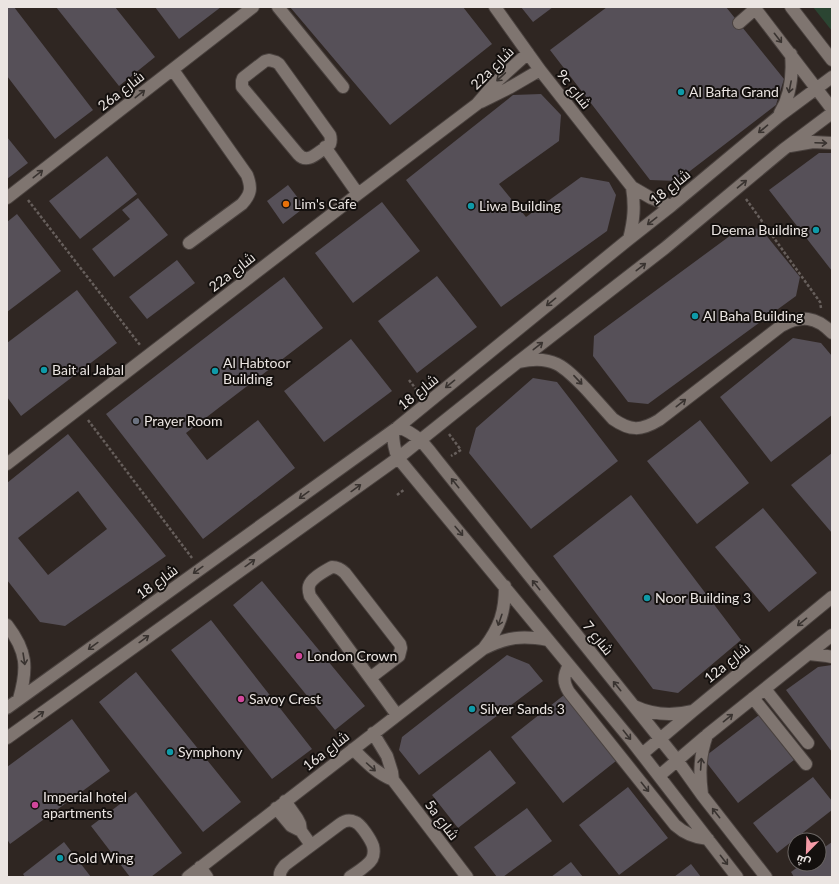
<svg xmlns="http://www.w3.org/2000/svg" width="839" height="884" viewBox="0 0 839 884" font-family="Lato,Cairo,sans-serif">
	<style>
		.green { fill: #2b4532 }
		.building { fill: #565058; fill-rule: evenodd }
		.lines { fill: none; stroke-linecap: round; stroke-linejoin: round }
		.minor-casing { stroke: #4a423f; stroke-width: 14 }
		.path { stroke: #675f5c; stroke-width: 2.5; stroke-dasharray: 3 2; stroke-linecap: butt }
		.minor { stroke: #7f7570; stroke-width: 12 }
		.oneway { stroke: #393330 }
		.culture-dot { fill: #0f9aa8; stroke: #14100e; stroke-width: 1.5 }
		.food-dot { fill: #e8710a; stroke: #14100e; stroke-width: 1.5 }
		.worship-dot { fill: #6b7280; stroke: #14100e; stroke-width: 1.5 }
		.hotel-dot { fill: #d1479c; stroke: #14100e; stroke-width: 1.5 }
		.labels { text-anchor: middle; stroke-width: 4; stroke-linejoin: round; paint-order: stroke }
		.street-label { font-size: 14px; fill: #ebe5e2; stroke: #14100e }
		.poi-label { font-size: 14px; fill: #ebe5e2; stroke: #14100e; text-anchor: start }
	</style>
	<rect width="100%" height="100%" fill="#2f2622"/>
	<path class="green" d="M813,7H832V31Z"/>
	<path class="building" d="M7,7H14L93,110L55,139L7,76Z
		M56,7H115L155,57L119,86Z
		M155,7H221L179,39Z
		M290,7H463L492,44L390,125Z
		M521,7H553L533,22Z
		M607,7H726L784,79L776,105L677,181L650,180L550,50Z
		M541,94L561,115L559,141L499,184L526,217L581,177L609,182L616,195L607,231L501,307L406,180L513,95Z
		M7,137L28,163L7,179Z
		M819,153H832V271L769,190Z
		M107,156L137,194L80,239L49,201Z
		M288,185L305,207L283,224L267,201Z
		M138,198L168,235L114,277L92,249L130,219L122,210Z
		M382,202L420,251L353,303L315,253Z
		M17,214L61,271L7,312V222Z
		M742,227L761,229L800,277L796,296L648,404L628,402L593,356L594,336Z
		M177,260L195,283L147,319L129,297Z
		M437,276L477,327L417,373L378,321Z
		M284,277L323,328L186,433L207,460L258,420L295,468L203,539L106,414Z
		M77,290L117,343L21,416L7,397V343Z
		M793,338L821,343L832,356V415L771,462L720,397Z
		M351,339L392,391L324,442L284,391Z
		M533,378L557,382L618,461L531,529L469,453L476,428Z
		M700,420L749,483L697,524L647,461Z
		M68,434L166,556L65,626L40,622L7,580V483ZM78,491L107,529L48,575L18,538Z
		M832,453V533L791,485Z
		M631,495L741,640L678,693L653,689L553,556Z
		M763,508L817,573L769,612L715,547Z
		M262,581L365,706L335,730L233,605Z
		M211,620L312,749L272,779L171,650Z
		M507,655L529,664L543,681L419,775L399,750L402,737Z
		M832,665V752L786,690L818,667Z
		M136,672L241,802L203,832L99,702Z
		M564,695L616,761L563,803L511,737Z
		M759,715L794,760L738,803L703,758Z
		M72,719L110,771L10,844L7,839V767Z
		M490,750L516,783L458,828L432,795Z
		M813,777L832,801V810L777,853L753,823Z
		M628,787L668,838L619,875L579,825Z
		M136,792L182,853L151,877H130L91,826Z
		M527,808L552,841L503,877H497L474,847Z
		M64,842L91,877H25L23,874Z
		M832,842V877H794L791,872L802,864H819V851Z
		M571,862L583,877H551Z
		M691,864L701,877H674Z"/>
	<g class="lines">
		<g class="minor-casing">
			<path id="minor" d="M278,7L343,87
				M495,7L540,70L632,187L651,198L671,206
				M754,7L832,109
				M791,7L832,60
				M739,23L755,9
				M269,60L276,62L279,64L330,135C331,138 331,141 330,144C328,146 325,148 322,150C314,156 306,163 298,154L242,87V81L243,78L265,61Z
				M173,70L247,175C252,188 251,194 242,204L189,243
				M481,102L509,88L540,70
				M780,113C791,95 793,75 791,54
				M790,146L813,142L832,143
				M325,147L358,194
				M7,198L253,7
				M629,239C634,220 635,206 632,187
				M519,362C552,354 564,366 586,389C595,399 604,409 613,419C630,431 641,431 659,420L781,326C801,315 816,316 832,333
				M398,427C420,435 427,448 440,464L677,760L702,795L766,877
				M393,431C393,441 394,449 398,458L631,740L737,877
				M7,464L358,194L477,104L496,82L528,53
				M332,567C338,567 341,569 345,573L400,644L401,648L399,656L370,678L310,596C309,593 308,590 309,586C311,578 325,571 332,567Z
				M7,625C27,651 28,668 19,699
				M484,648C500,627 505,612 505,586
				M809,654L827,656L832,657
				M569,665C563,676 563,682 569,692L675,825C685,834 695,838 708,839
				M370,678L397,715
				M765,689L808,743
				M753,698L806,764
				M634,706C653,715 672,716 692,711
				M7,708L398,427L629,239L671,206L778,117L832,77
				M373,733L387,756L392,772L393,780L467,877
				M7,738L398,458L518,362L665,248L784,149L832,113
				M353,749C366,762 376,773 393,780
				M642,754L693,711L832,597
				M659,776L707,735L832,635
				M702,794C699,772 700,755 707,735
				M285,801L297,818L300,824L301,831L311,845
				M276,808L291,826L301,831
				M200,867L207,877
				M188,877L483,649C507,637 522,635 548,640
				M280,877C279,872 282,869 285,865L340,824C344,821 349,819 355,822C361,824 371,840 373,846C374,850 374,855 372,859C368,866 357,872 350,877"/>
		</g>
		<path class="path" d="M746,199L820,302L821,308
			M28,200L140,345
			M409,380L419,393
			M88,420L192,558
			M449,434L461,450L451,456
			M397,495L405,489"/>
		<use href="#minor" class="minor"/>
	</g>
	<defs><path id="oneway-shaft" d="M-6 0H5M1.5-3L5.5 0L1.5 3" fill="none" stroke-width="1.6" stroke-linecap="round" stroke-linejoin="round"/></defs>
	<g class="oneway">
		<use href="#oneway-shaft" transform="translate(778 38) rotate(52)"/>
		<use href="#oneway-shaft" transform="translate(501 77) rotate(137)"/>
		<use href="#oneway-shaft" transform="translate(790 87) rotate(101)"/>
		<use href="#oneway-shaft" transform="translate(140 94) rotate(-38)"/>
		<use href="#oneway-shaft" transform="translate(763 129) rotate(140)"/>
		<use href="#oneway-shaft" transform="translate(821 143) rotate(2)"/>
		<use href="#oneway-shaft" transform="translate(38 174) rotate(-38)"/>
		<use href="#oneway-shaft" transform="translate(742 184) rotate(-40)"/>
		<use href="#oneway-shaft" transform="translate(652 221) rotate(142)"/>
		<use href="#oneway-shaft" transform="translate(641 267) rotate(-38)"/>
		<use href="#oneway-shaft" transform="translate(551 302) rotate(141)"/>
		<use href="#oneway-shaft" transform="translate(538 346) rotate(-38)"/>
		<use href="#oneway-shaft" transform="translate(578 380) rotate(47)"/>
		<use href="#oneway-shaft" transform="translate(450 384) rotate(141)"/>
		<use href="#oneway-shaft" transform="translate(681 403) rotate(-38)"/>
		<use href="#oneway-shaft" transform="translate(455 483) rotate(-129)"/>
		<use href="#oneway-shaft" transform="translate(356 488) rotate(-36)"/>
		<use href="#oneway-shaft" transform="translate(304 495) rotate(144)"/>
		<use href="#oneway-shaft" transform="translate(459 531) rotate(50)"/>
		<use href="#oneway-shaft" transform="translate(250 563) rotate(-36)"/>
		<use href="#oneway-shaft" transform="translate(198 570) rotate(144)"/>
		<use href="#oneway-shaft" transform="translate(536 585) rotate(-129)"/>
		<use href="#oneway-shaft" transform="translate(500 620) rotate(109)"/>
		<use href="#oneway-shaft" transform="translate(802 622) rotate(141)"/>
		<use href="#oneway-shaft" transform="translate(144 639) rotate(-36)"/>
		<use href="#oneway-shaft" transform="translate(93 646) rotate(144)"/>
		<use href="#oneway-shaft" transform="translate(24 659) rotate(81)"/>
		<use href="#oneway-shaft" transform="translate(617 686) rotate(-129)"/>
		<use href="#oneway-shaft" transform="translate(39 715) rotate(-36)"/>
		<use href="#oneway-shaft" transform="translate(728 718) rotate(-39)"/>
		<use href="#oneway-shaft" transform="translate(627 735) rotate(51)"/>
		<use href="#oneway-shaft" transform="translate(701 764) rotate(-86)"/>
		<use href="#oneway-shaft" transform="translate(371 767) rotate(42)"/>
		<use href="#oneway-shaft" transform="translate(645 787) rotate(51)"/>
		<use href="#oneway-shaft" transform="translate(716 813) rotate(-128)"/>
		<use href="#oneway-shaft" transform="translate(724 860) rotate(52)"/>
	</g>
	<g class="culture-dot">
		<circle cx="681" cy="92" r="4"/>
		<circle cx="471" cy="206" r="4"/>
		<circle cx="816" cy="230" r="4"/>
		<circle cx="695" cy="316" r="4"/>
		<circle cx="44" cy="370" r="4"/>
		<circle cx="215" cy="371" r="4"/>
		<circle cx="647" cy="598" r="4"/>
		<circle cx="472" cy="709" r="4"/>
		<circle cx="170" cy="752" r="4"/>
		<circle cx="60" cy="858" r="4"/>
	</g>
	<circle class="food-dot" cx="286" cy="204" r="4"/>
	<circle class="worship-dot" cx="136" cy="421" r="4"/>
	<g class="hotel-dot">
		<circle cx="299" cy="656" r="4"/>
		<circle cx="241" cy="699" r="4"/>
		<circle cx="35" cy="805" r="4"/>
	</g>
	<g class="labels">
		<g class="street-label">
			<text transform="translate(492 68) rotate(-45)" y="5">22a شارع</text>
			<text transform="translate(574 89) rotate(52)" y="5">9c شارع</text>
			<text transform="translate(121 91) rotate(-38)" y="5">26a شارع</text>
			<text transform="translate(670 187) rotate(-39)" y="5">شارع 18</text>
			<text transform="translate(232 272) rotate(-38)" y="5">22a شارع</text>
			<text transform="translate(418 392) rotate(-39)" y="5">شارع 18</text>
			<text transform="translate(157 582) rotate(-36)" y="5">شارع 18</text>
			<text transform="translate(598 638) rotate(51)" y="5">شارع 7</text>
			<text transform="translate(727 663) rotate(-39)" y="5">12a شارع</text>
			<text transform="translate(326 751) rotate(-38)" y="5">16a شارع</text>
			<text transform="translate(442 820) rotate(53)" y="5">5a شارع</text>
		</g>
		<g class="poi-label">
			<text x="689" y="97">Al Bafta Grand</text>
			<text x="294" y="209">Lim's Cafe</text>
			<text x="479" y="211">Liwa Building</text>
			<text x="808" y="235" text-anchor="end">Deema Building</text>
			<text x="703" y="321">Al Baha Building</text>
			<text x="223" y="368">Al Habtoor<tspan x="223" dy="16">Building</tspan></text>
			<text x="52" y="375">Bait al Jabal</text>
			<text x="144" y="426">Prayer Room</text>
			<text x="655" y="603">Noor Building 3</text>
			<text x="307" y="661">London Crown</text>
			<text x="249" y="704">Savoy Crest</text>
			<text x="480" y="714">Silver Sands 3</text>
			<text x="178" y="757">Symphony</text>
			<text x="43" y="802">Imperial hotel<tspan x="43" dy="16">apartments</tspan></text>
			<text x="68" y="863">Gold Wing</text>
		</g>
	</g>
	<rect width="839" height="884" fill="none" stroke="#ebe5e2" stroke-width="16"/>
	<g transform="translate(807 852) rotate(203)"><circle r="19" fill="#14100e" stroke="#6a6563"/>
	<path d="M0-3L7 15L0 10L-7 15Z" fill="#f49aa6"/>
	<text y="-6" font-size="11" font-weight="bold" text-anchor="middle" fill="#ebe5e2">ش</text>
	</g>
</svg>
